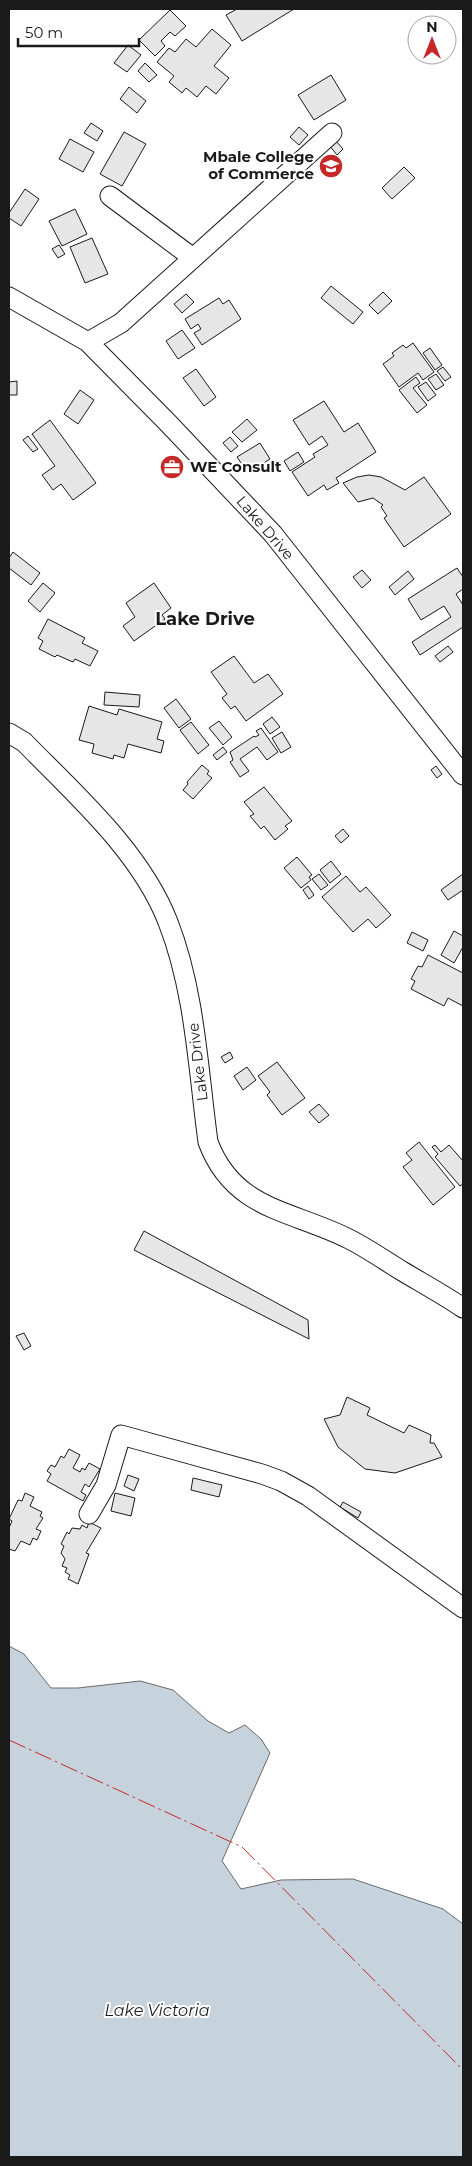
<svg xmlns="http://www.w3.org/2000/svg" width="472" height="2166" viewBox="0 0 472 2166" font-family="Montserrat,sans-serif">
	<style>
		.water { fill: #c6d2dc; stroke: #6a6a6a }
		.building { fill: #e6e6e6; stroke: #1a1a1a }
		.lines { fill: none; stroke-linecap: round; stroke-linejoin: round }
		.minor-casing { stroke: #1a1a1a; stroke-width: 21 }
		.minor { stroke: #fff; stroke-width: 19 }
		.power { stroke: #c62828; stroke-width: 1; stroke-dasharray: 18 4 2.5 4; stroke-linecap: butt }
		.labels { text-anchor: middle; stroke-width: 4; stroke-linejoin: round; paint-order: stroke }
		.poi-label { font-size: 15px; font-weight: bold; fill: #1a1a1a; stroke: #fff; text-anchor: end }
		.street-label { font-size: 15px; fill: #1a1a1a; stroke: #fff }
		.water-label { font-size: 16px; font-style: italic; fill: #1a1a1a; stroke: #fff }
		.quarter-label { font-size: 18px; font-weight: bold; fill: #1a1a1a; stroke: #fff }
	</style>
	<rect width="100%" height="100%" fill="#fff"/>
	<path class="water" d="M9,1646L24,1654L51,1688H78L140,1681L173,1690L208,1721L229,1733L245,1725L261,1739L270,1753L222,1861L241,1889L281,1880L353,1879L443,1909L463,1924V2157H9Z"/>
	<path class="building" d="M237,9H294L242,41L226,15Z
		M170,10L186,26L175,36L170,32L161,41L165,46L155,56L139,40Z
		M212,29L231,45L214,66L229,78L216,94L206,86L197,97L186,88L182,93L169,82L174,76L157,62L169,48L175,52L186,39L196,47Z
		M128,45L141,55L127,72L114,63Z
		M145,63L157,75L149,82L138,71Z
		M331,75L346,100L314,120L298,95Z
		M129,87L146,101L137,113L120,99Z
		M91,123L103,131L97,141L84,133Z
		M299,127L308,135L299,145L290,137Z
		M124,132L146,144L122,186L100,174Z
		M70,139L94,152L83,172L59,159Z
		M335,140L343,149L337,155L329,145Z
		M404,167L415,178L392,199L382,188Z
		M25,189L39,199L21,226L9,218V213Z
		M75,209L87,234L62,246L49,221Z
		M92,238L108,274L85,283L70,247Z
		M59,245L65,254L58,258L52,249Z
		M331,286L363,312L353,324L321,298Z
		M383,292L392,301L378,314L369,305Z
		M186,294L194,302L182,313L174,304Z
		M219,298L223,304L229,300L241,319L202,345L194,333L201,329L198,324L191,329L185,319Z
		M182,330L195,348L178,359L166,341Z
		M413,343L434,372L423,380L418,373L399,387L383,364L394,356L392,353L403,345L406,348Z
		M430,348L442,365L435,370L423,353Z
		M443,367L451,377L445,381L437,371Z
		M196,369L216,397L204,406L183,378Z
		M436,374L444,385L436,390L428,379Z
		M416,377L420,383L413,388L427,405L417,413L399,390Z
		M17,381V395H9V382Z
		M426,382L436,395L428,401L418,387Z
		M80,390L94,400L78,424L64,414Z
		M324,401L344,432L358,423L376,452L336,478L339,483L327,490L324,485L308,496L292,472L315,457L313,454L328,445L322,436L309,445L293,420Z
		M247,419L257,430L242,442L232,432Z
		M50,420L96,483L73,500L61,484L53,490L42,475L55,466L32,434Z
		M28,436L38,449L33,452L23,440Z
		M230,437L238,446L231,452L223,443Z
		M260,443L270,459L248,473L237,457Z
		M298,452L304,462L290,471L284,461Z
		M369,475L381,477L405,490L424,477L451,514L404,547L384,518L387,516L381,507L383,505L373,498L358,502L343,483L357,477Z
		M13,552L40,573L31,585L9,568V558Z
		M457,568L463,577V589L456,594L463,605V627L420,655L412,642L451,617L444,606L421,620L408,599Z
		M362,570L371,580L362,588L353,577Z
		M408,571L414,579L395,595L389,587Z
		M43,583L55,593L40,612L28,601Z
		M154,583L171,608L162,615L165,619L134,641L123,626L135,617L126,603Z
		M48,619L85,638L82,643L98,651L90,666L75,659L73,662L57,655L55,657L39,649L43,641L38,638Z
		M448,646L453,652L440,662L435,656Z
		M234,656L254,683L268,674L283,694L246,721L235,706L231,709L222,698L227,694L211,672Z
		M105,692L140,695L139,707L104,705Z
		M176,699L191,719L179,728L164,708Z
		M89,706L117,715L119,709L162,722L157,739L164,741L161,753L128,744L124,758L114,755L113,759L92,753L94,744L79,740Z
		M272,717L280,727L270,734L263,724Z
		M219,721L232,737L223,745L209,728Z
		M191,722L209,745L198,754L180,730Z
		M261,728L278,752L267,760L257,747L240,759L249,771L240,777L230,762L233,760L230,752L254,736L255,737L259,735L256,731Z
		M282,732L291,747L281,753L272,738Z
		M223,747L227,752L217,760L213,755Z
		M202,765L209,771L207,774L212,778L193,799L183,790L188,784L187,782Z
		M436,766L442,774L437,778L431,770Z
		M264,787L292,821L285,826L288,829L275,840L264,826L261,829L250,816L254,814L244,802Z
		M343,829L349,836L341,843L335,836Z
		M297,857L312,875L309,877L311,880L301,888L284,868Z
		M331,861L341,874L330,883L320,870Z
		M319,874L328,885L321,890L312,879Z
		M463,874V890L448,900L441,890Z
		M346,876L360,892L366,887L391,915L376,928L368,919L353,932L322,897Z
		M308,886L314,895L309,899L303,890Z
		M454,931L463,936V947L454,963L441,955Z
		M412,932L428,940L423,951L407,943Z
		M428,955L463,973V1006L448,998L444,1006L411,989L415,981L411,979L418,966L422,967Z
		M230,1052L233,1058L225,1063L221,1057Z
		M277,1062L305,1098L282,1115L267,1095L270,1092L258,1076Z
		M247,1067L256,1080L243,1090L234,1076Z
		M319,1104L329,1115L319,1123L309,1112Z
		M419,1142L455,1187L433,1205L403,1167L412,1160L406,1153Z
		M435,1145L441,1152L449,1145L463,1161V1184L460,1186L435,1157L438,1154L432,1147Z
		M144,1231L308,1320L309,1339L134,1250Z
		M24,1333L31,1346L24,1350L16,1336Z
		M347,1397L370,1408L367,1415L404,1433L409,1425L431,1435L430,1443H434L442,1457L395,1473L365,1469L338,1447L324,1419L340,1415Z
		M69,1449L80,1455L73,1468L80,1472L82,1468L85,1470L89,1463L100,1469L89,1487L85,1484L81,1492L86,1495L83,1501L47,1481L51,1474L47,1471L51,1465L55,1467L61,1456L64,1458Z
		M128,1475L139,1479L134,1491L124,1486Z
		M193,1478L222,1485L219,1497L191,1490Z
		M25,1493L34,1497L30,1506L42,1512L40,1516L43,1518L36,1529L41,1531L37,1540L33,1538L30,1545L21,1541L15,1551L9,1549V1528L12,1521L9,1519L18,1500L22,1501Z
		M115,1493L135,1498L131,1516L111,1511Z
		M343,1502L361,1512L358,1518L340,1507Z
		M89,1522L101,1528L86,1553L89,1554L78,1584L68,1579L70,1575L65,1572L67,1568L62,1566L65,1559L61,1553L64,1546L61,1544L67,1532L69,1534L72,1528L80,1529L82,1525L87,1528Z"/>
	<g class="lines">
		<g class="minor-casing">
			<path id="minor" d="M110,196L193,258
				M9,297L88,342L169,424L273,534L463,775
				M88,342L121,323L332,133
				M9,733L24,742C75,794 141,852 168,922C195,991 198,1068 208,1142C234,1211 292,1210 349,1239C367,1248 384,1260 402,1271C422,1283 444,1295 463,1308
				M89,1514L106,1485L121,1435L262,1474L281,1481L308,1496L463,1608"/>
		</g>
		<use href="#minor" class="minor"/>
		<path class="power" d="M9,1740L242,1847L463,2070"/>
	</g>
	<defs>
		<g id="university-disc" transform="scale(1.25)"><circle r="9.5" fill="#c62828" stroke="#fff"/><path d="M0-5L7-2L0 1L-7-2ZM-4 1L0 2.5L4 1V4Q0 6-4 4Z" fill="#fff"/></g>
		<g id="office-disc" transform="scale(1.25)"><circle r="9.5" fill="#c62828" stroke="#fff"/><path d="M-6-3h4V-5.5h4V-3h4V5H-6ZM-1-4.5V-3h2v-1.5ZM-6 0V1H6V0Z" fill="#fff"/></g>
	</defs>
	<g fill-rule="evenodd">
		<use href="#university-disc" x="331" y="166"/>
		<use href="#office-disc" x="172" y="467"/>
	</g>
	<g class="labels">
		<g class="poi-label">
			<text x="314" y="162">Mbale College<tspan x="314" dy="17">of Commerce</tspan></text>
			<text x="190" y="472" text-anchor="start">WE Consult</text>
		</g>
		<g class="street-label">
			<text transform="translate(265 528) rotate(49)" y="5">Lake Drive</text>
			<text transform="translate(198 1062) rotate(-97)" y="5">Lake Drive</text>
		</g>
		<g class="water-label">
			<text x="157" y="2016">Lake Victoria</text>
		</g>
		<g class="quarter-label">
			<text x="205" y="625">Lake Drive</text>
		</g>
	</g>
	<rect width="472" height="2166" fill="none" stroke="#1a1a1a" stroke-width="20"/>
	<g transform="translate(432 40)"><circle r="24" fill="#ffffff" stroke="#a3a3a3"/>
	<path d="M0-4L9 19L0 12L-9 19Z" fill="#c62828"/>
	<text y="-8" font-size="14" font-weight="bold" text-anchor="middle" fill="#1a1a1a">N</text>
	</g>
	<path d="M18 38v8h121v-8" fill="none" stroke="#1a1a1a" stroke-width="2.5"/>
	<text x="25" y="38" font-size="15" fill="#1a1a1a" stroke="#ffffff" stroke-width="4" paint-order="stroke">50 m</text>
</svg>
